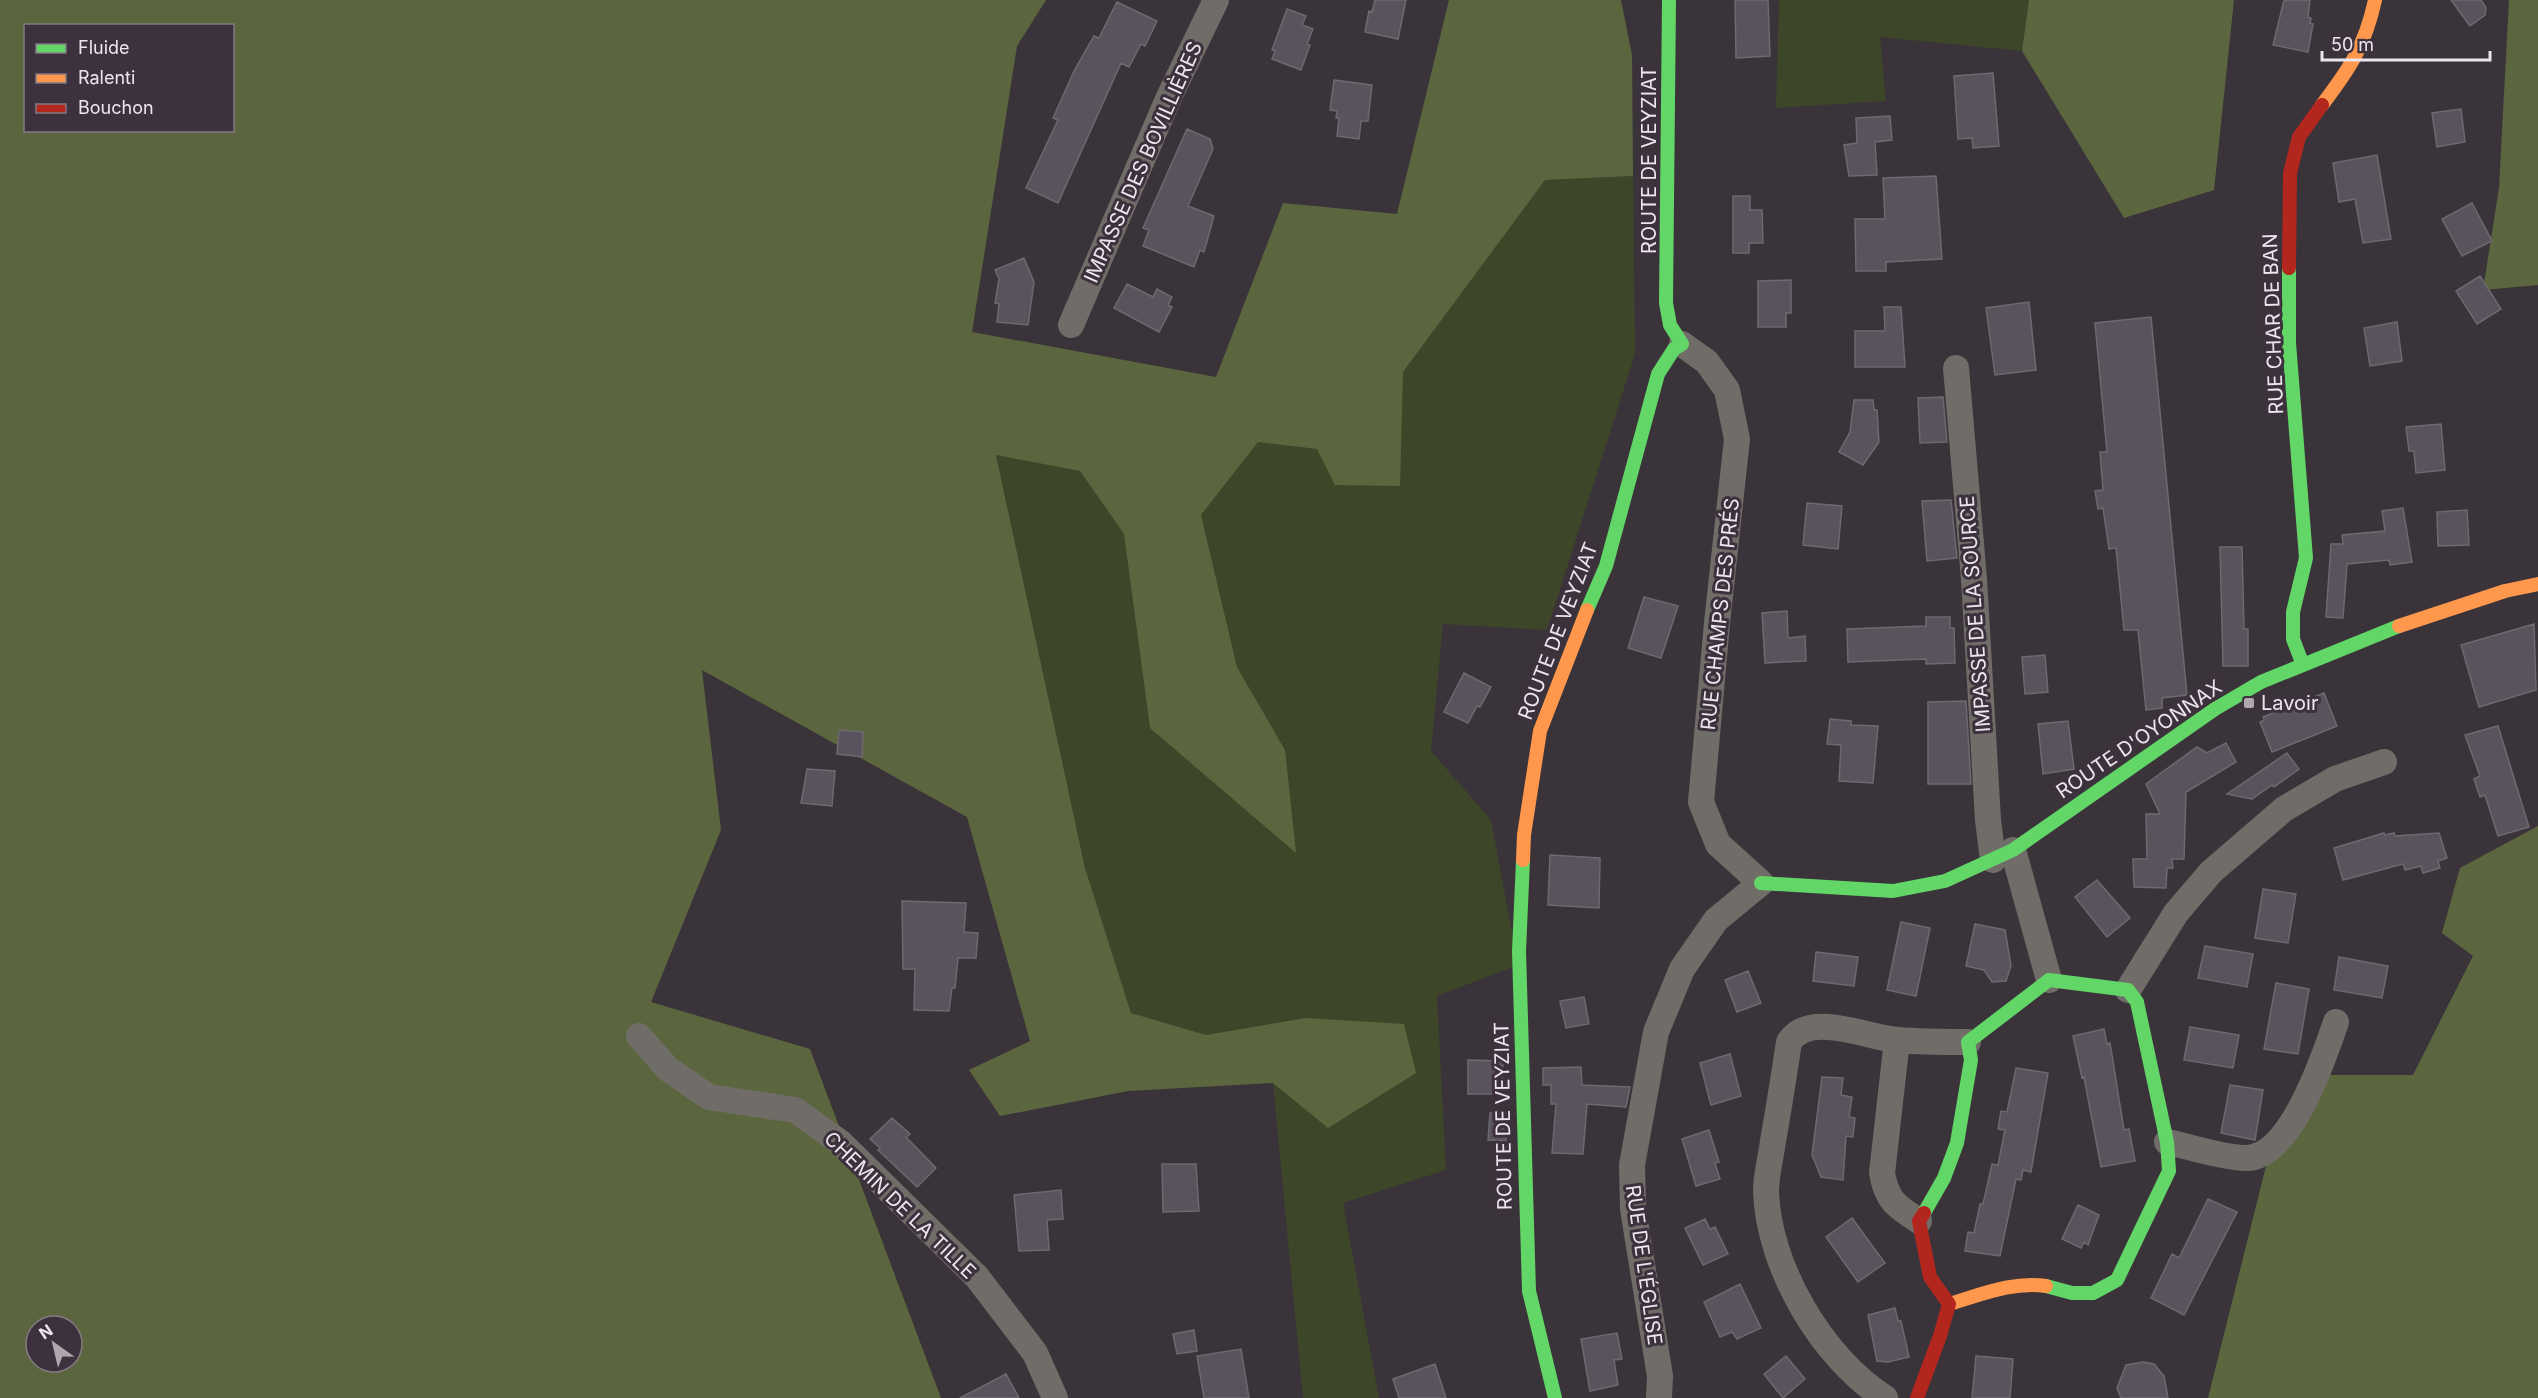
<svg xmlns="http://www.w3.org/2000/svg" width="2538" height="1398" viewBox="0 0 2538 1398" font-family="Inter,sans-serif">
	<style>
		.green { fill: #3e4629 }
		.forest { fill: #5c663e; fill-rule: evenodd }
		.building { fill: #59535d; stroke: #6d696f; stroke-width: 1.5 }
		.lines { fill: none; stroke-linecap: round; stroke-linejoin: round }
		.street { stroke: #706d68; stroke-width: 26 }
		.fast { stroke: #63d668; stroke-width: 14 }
		.slow { stroke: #ff974d; stroke-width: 14 }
		.jam { stroke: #b3261e; stroke-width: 14 }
		.poi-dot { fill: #aea7ae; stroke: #3d313d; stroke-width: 2 }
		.labels { text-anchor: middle; stroke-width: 6; stroke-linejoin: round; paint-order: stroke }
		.street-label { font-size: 20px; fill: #ede5ed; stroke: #3d313d }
		.poi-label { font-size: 20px; fill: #ede5ed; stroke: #3d313d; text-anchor: start }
	</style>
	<rect width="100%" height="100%" fill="#3a343a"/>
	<path class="green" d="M1779,0H2029L2022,51L1880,37L1886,101L1776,108Z
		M1633,176L1635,354L1547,630L1443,624L1431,751L1491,820L1518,965L1437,996L1446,1170L1343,1203L1379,1398H1303L1273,1083L1305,1018L1206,1035L1131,1013L1085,868L996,454L1080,471L1124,534L1150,728L1285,750L1237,667L1201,515L1258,442L1317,449L1399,486L1403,372L1545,180Z"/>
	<path class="forest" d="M0,0H1046L1017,46L972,332L1216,377L1283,203L1397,214L1449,0H1621L1632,55L1633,176L1545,180L1403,372L1400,486L1335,485L1317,449L1258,442L1201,515L1237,667L1285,750L1296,853L1150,728L1124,534L1080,471L996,455L1085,868L1131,1013L1206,1035L1305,1018L1404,1024L1416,1073L1328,1128L1273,1083L1128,1091L1000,1116L969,1070L1030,1041L967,817L702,670L721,830L651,1002L810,1049L941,1398H0ZM26,26H232V130H26ZM36,1326H72V1362H36Z
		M2029,0H2234L2214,190L2124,218L2022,51Z
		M2509,0H2538V285L2483,290L2499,188Z
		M2538,826V1398H2208L2269,1154L2305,1075H2413L2473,956L2442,933L2460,868Z"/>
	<path class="building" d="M1375,0H1406L1398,39L1365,32L1369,11L1372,12Z
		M1735,0H1768L1770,56L1736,58Z
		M2284,0H2310L2308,17L2311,18L2310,23L2313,24L2308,52L2273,45Z
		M2451,0H2481L2486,8L2485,15L2470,26Z
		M1117,2L1157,21L1145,46L1141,44L1129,67L1121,63L1058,203L1026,188L1058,120L1053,118L1074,71L1094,36L1099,38Z
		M1287,9L1306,16L1302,25L1313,29L1307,44L1310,45L1301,70L1272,59L1275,51L1272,50Z
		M1993,73L1999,146L1973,148L1972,138L1958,139L1954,76Z
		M1334,80L1372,85L1368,121H1361L1359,139L1337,136L1339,118H1336L1337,111L1330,110Z
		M2461,109L2465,142L2437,147L2432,113Z
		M1890,116L1892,140L1875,142L1877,175L1849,176L1844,145L1857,143L1856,118Z
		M1187,129L1210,139L1213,149L1188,206L1214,216L1204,252L1200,250L1194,267L1143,246L1149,230L1143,228Z
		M2377,155L2391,239L2363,243L2355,199L2339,202L2333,163Z
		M1936,176L1942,259L1886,262V271H1856L1855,219H1885L1883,178Z
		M1733,196H1750V210H1762L1763,243H1749V253H1733Z
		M2472,203L2492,241L2462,256L2442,219Z
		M1024,258L1034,282L1028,325L997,322L999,304L995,303L999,279L995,270Z
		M2480,276L2501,309L2477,324L2456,291Z
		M1791,280V313H1786V327H1758V281Z
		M1127,284L1153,297L1157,289L1172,297L1168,305L1172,307L1159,332L1114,308Z
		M2029,302L2036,370L1995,375L1986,308Z
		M1884,307H1901L1905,367H1855V331H1885Z
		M2151,317L2187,695L2162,698V708L2146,710L2138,630H2124L2116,548L2109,549L2103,508L2098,509L2095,491L2103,490L2100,452H2107L2095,323Z
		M2397,322L2402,361L2370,366L2364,328Z
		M1943,397L1947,442L1920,443L1918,398Z
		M1854,400H1873L1874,410H1877L1879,442L1863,465L1839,452L1850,432Z
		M2441,424L2445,470L2416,473L2414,451H2409L2406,427Z
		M1951,500L1957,558L1927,561L1922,501Z
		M1807,503L1842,506L1838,549L1803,545Z
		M2403,508L2412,562L2390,565L2389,560L2347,564L2343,618L2326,617L2331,544H2343L2342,535L2385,531L2382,511Z
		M2467,510L2469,545L2438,546L2437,512Z
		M2220,547H2242L2244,629H2248V666H2223Z
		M1644,597L1678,606L1661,658L1628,648Z
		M1787,611L1788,638L1805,636L1806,661L1765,663L1762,613Z
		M1926,617H1950V628H1954L1955,663L1926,664V659L1848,662L1847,629L1926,626Z
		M2534,624L2536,690L2479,707L2461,645Z
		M2045,655L2048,692L2025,694L2022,657Z
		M1464,673L1491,687L1480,707L1477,706L1468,723L1444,712Z
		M2324,693L2337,726L2272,752L2260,722L2264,720L2263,717Z
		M1966,701L1971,784H1928V702Z
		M1830,719L1851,721V725L1878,726L1873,783L1839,781L1841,745L1827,744Z
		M2068,721L2074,769L2043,774L2038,724Z
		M2498,726L2529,827L2498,836L2485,795L2480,797L2474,779L2480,776L2465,735Z
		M839,730L863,732L862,757L837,754Z
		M2226,743L2236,762L2186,792L2184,859H2172L2173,868H2167L2166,888L2134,887L2133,859H2147L2146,814H2160L2146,784L2197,747L2207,753Z
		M2287,753L2299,769L2274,787L2272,785L2252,799L2227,794Z
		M807,769L835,771L832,806L801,803Z
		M2384,833L2385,835L2394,833L2395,836L2439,833L2447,858L2438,861L2440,868L2423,873L2421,866L2405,870L2403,864L2343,880L2334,848Z
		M1550,855L1600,858L1599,908L1548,905Z
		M2097,880L2130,918L2107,937L2075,897Z
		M2263,889L2296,894L2288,943L2255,938Z
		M902,901L966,903L964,932L978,933L976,958H958L955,988H952L949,1011L914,1010L915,969H903Z
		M1901,922L1930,928L1916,996L1887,990Z
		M1975,924L2005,930L2011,966L2006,981L1992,982L1984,970L1966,966Z
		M2205,946L2253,954L2247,987L2198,978Z
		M1816,952L1858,957L1854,986L1813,981Z
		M2339,957L2388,966L2382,998L2334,990Z
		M1748,971L1761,1003L1737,1012L1725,980Z
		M2276,983L2309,989L2298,1054L2264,1049Z
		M1584,997L1589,1024L1566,1028L1560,1001Z
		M2190,1027L2239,1035L2233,1068L2184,1060Z
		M2104,1029L2107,1044L2110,1043L2124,1130L2129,1129L2135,1161L2101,1167L2084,1077L2082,1078L2073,1036Z
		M1730,1054L1741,1096L1711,1105L1700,1063Z
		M1468,1060L1503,1061L1502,1094H1468Z
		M1581,1067L1582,1085L1630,1087L1626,1107L1587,1104L1583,1154L1552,1153L1556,1104H1551V1085H1543V1068Z
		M2016,1068L2048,1073L2031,1172L2023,1170L2021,1180L2016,1179L2000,1256L1965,1251L1968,1232L1974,1233L1980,1204H1983L1992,1164L1998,1165L2005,1130L1998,1129L2001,1111L2007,1112Z
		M1822,1077L1843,1078L1841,1095L1852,1097L1849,1117L1855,1118L1853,1137L1846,1136L1843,1180L1821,1177L1812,1155Z
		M2230,1085L2263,1090L2255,1140L2221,1133Z
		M1490,1113H1505L1506,1141L1488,1140Z
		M892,1118L910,1134L906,1137L936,1168L917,1187L878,1150L880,1148L870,1139Z
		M1709,1130L1719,1162L1715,1163L1720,1179L1696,1186L1682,1139Z
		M1162,1164H1196L1199,1211L1163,1212Z
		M1061,1190L1063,1219L1047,1220L1049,1250L1019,1251L1014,1195Z
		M2208,1199L2237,1212L2184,1315L2151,1298L2172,1254L2179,1258Z
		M2078,1205L2099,1215L2088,1245L2084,1242L2081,1248L2062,1239Z
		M1852,1218L1885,1263L1858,1282L1826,1237Z
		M1705,1219L1710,1229L1715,1227L1728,1254L1703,1265L1685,1228Z
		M1740,1284L1761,1328L1737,1339L1732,1332L1720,1337L1704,1302Z
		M1895,1308L1898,1321H1901L1909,1357L1888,1362L1877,1361L1868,1315Z
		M1194,1330L1197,1351L1177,1354L1173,1334Z
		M1617,1333L1622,1359L1614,1360L1618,1385L1590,1391L1581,1339Z
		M1241,1349L1249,1398H1204L1197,1356Z
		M1786,1356L1805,1379L1783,1398L1764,1374Z
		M1976,1356L2013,1359L2010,1398H1972Z
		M2143,1362L2154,1364L2164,1376L2168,1398H2121L2117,1388L2126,1365Z
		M1435,1364L1446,1398H1399L1393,1379Z
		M1006,1374L1019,1398H960Z"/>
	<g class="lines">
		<path class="street" d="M1071,325L1169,97L1216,0
			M1956,368L1974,579L1988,820L1993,860
			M2013,850L2049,980
			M2128,990L2176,913L2211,872L2284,809L2335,779L2384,762
			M639,1036L668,1069L709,1097L795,1110L841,1143L977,1277L1035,1353L1055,1398
			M1897,1040L1882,1173C1887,1201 1896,1206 1919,1221
			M2167,1142C2191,1147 2221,1157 2244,1158C2290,1161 2324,1057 2336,1022
			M1659,1398L1660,1376L1633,1209L1632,1165L1656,1032L1682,969L1716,920L1761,883L1718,844L1701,802L1717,623L1737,439L1727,390L1707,362L1682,344
			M1885,1398C1822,1358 1768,1266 1766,1191C1766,1175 1771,1157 1773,1141C1779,1108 1784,1075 1789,1042C1809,1010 1868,1038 1898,1040C1921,1042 1945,1042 1968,1042"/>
		<path class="fast" d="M2289,268V343L2306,558L2293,612V639L2303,665
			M1587,610L1606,566L1658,374L1674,349L1682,344L1670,325L1666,303L1669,0
			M1523,860L1519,951L1529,1291L1555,1398
			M1761,883L1893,891L1945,881L2013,850L2215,709L2261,682L2399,626
			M1924,1213L1944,1178L1957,1143L1971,1060L1968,1042L2049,980L2128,990L2137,1002L2167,1142L2169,1171L2117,1280L2093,1293H2072L2046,1286"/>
		<path class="slow" d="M2322,105C2350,68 2365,46 2375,0
			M2399,626L2505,591L2538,584
			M1523,860L1524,835L1540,731L1587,610
			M1949,1304C1980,1295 2013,1281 2046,1286"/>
		<path class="jam" d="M2289,268L2290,173L2299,137L2322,105
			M1917,1398L1940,1336L1949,1304L1930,1277L1919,1221L1924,1213"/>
	</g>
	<rect class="poi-dot" x="2243" y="697" width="12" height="12" rx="3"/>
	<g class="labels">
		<g class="street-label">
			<text transform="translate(1649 160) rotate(-90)" y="7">ROUTE DE VEYZIAT</text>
			<text transform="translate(1143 162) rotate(-66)" y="7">IMPASSE DES BOVILLIÈRES</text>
			<text transform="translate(2273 324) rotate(-92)" y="7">RUE CHAR DE BAN</text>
			<text transform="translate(1720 614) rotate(-84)" y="7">RUE CHAMPS DES PRÉS</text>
			<text transform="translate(1975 614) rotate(-94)" y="7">IMPASSE DE LA SOURCE</text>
			<text transform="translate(1558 631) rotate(-69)" y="7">ROUTE DE VEYZIAT</text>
			<text transform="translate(2139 739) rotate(-34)" y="7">ROUTE D'OYONNAX</text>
			<text transform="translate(1503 1116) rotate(-91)" y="7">ROUTE DE VEYZIAT</text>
			<text transform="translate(900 1205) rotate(44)" y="7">CHEMIN DE LA TILLE</text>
			<text transform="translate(1644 1265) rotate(82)" y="7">RUE DE L'ÉGLISE</text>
		</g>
		<g class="poi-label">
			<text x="2261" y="710">Lavoir</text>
		</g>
	</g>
	<rect x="24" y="24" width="210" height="108" fill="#3d313d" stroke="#837983" stroke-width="1.5"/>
	<rect x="36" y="44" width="30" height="9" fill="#63d668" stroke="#837983" stroke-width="1.5"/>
	<text x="78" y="54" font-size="18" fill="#ede5ed">Fluide</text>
	<rect x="36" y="74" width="30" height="9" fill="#ff974d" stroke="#837983" stroke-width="1.5"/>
	<text x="78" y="84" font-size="18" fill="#ede5ed">Ralenti</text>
	<rect x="36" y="104" width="30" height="9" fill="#b3261e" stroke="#837983" stroke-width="1.5"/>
	<text x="78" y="114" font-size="18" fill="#ede5ed">Bouchon</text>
	<g transform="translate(54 1344) rotate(326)"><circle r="28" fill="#3d313d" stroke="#837983" stroke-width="1.5"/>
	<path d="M0-4.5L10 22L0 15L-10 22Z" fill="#aea7ae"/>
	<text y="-9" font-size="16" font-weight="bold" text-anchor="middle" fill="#ede5ed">N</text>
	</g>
	<path d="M2322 51v9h168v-9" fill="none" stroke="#ede5ed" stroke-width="3"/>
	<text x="2331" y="51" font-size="18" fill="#ede5ed" stroke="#3d313d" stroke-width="4.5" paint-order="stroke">50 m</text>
</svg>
